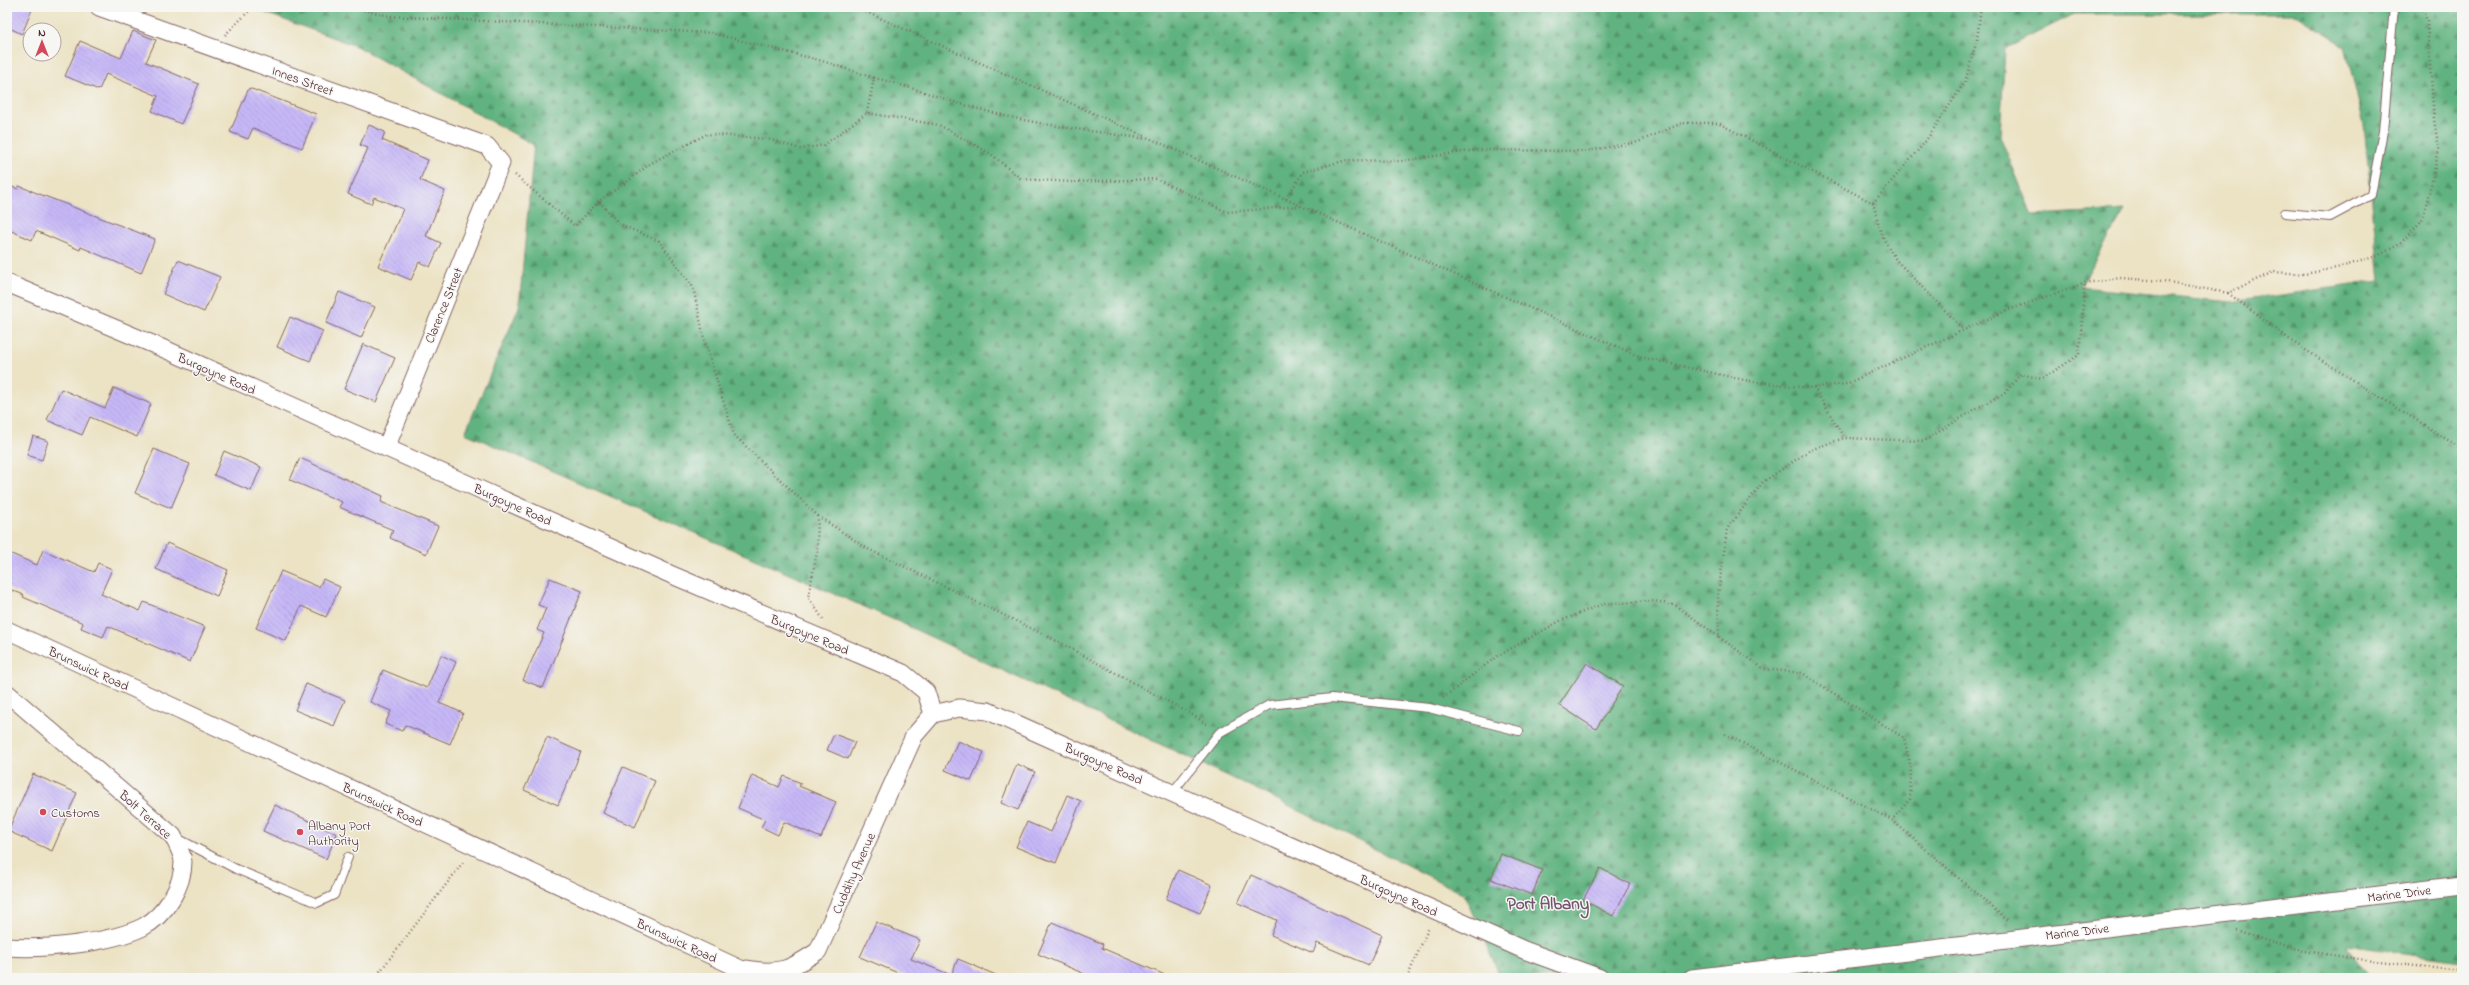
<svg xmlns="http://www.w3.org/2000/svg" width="2469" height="985" viewBox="0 0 2469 985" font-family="'Indie Flower',sans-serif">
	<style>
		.forest { fill: url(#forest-firs); stroke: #566956; fill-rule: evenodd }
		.building { fill: url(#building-back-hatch) }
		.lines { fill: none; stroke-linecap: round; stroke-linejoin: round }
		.service-casing { stroke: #836461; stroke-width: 10 }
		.minor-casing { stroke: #836461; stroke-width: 19 }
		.path { stroke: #836461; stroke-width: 2.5; stroke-dasharray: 1 3; stroke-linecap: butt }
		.service { stroke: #fff; stroke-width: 8 }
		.minor { stroke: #fff; stroke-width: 17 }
		.poi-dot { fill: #d1495b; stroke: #f6f6f2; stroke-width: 1.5 }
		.labels { text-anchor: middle; stroke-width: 3; stroke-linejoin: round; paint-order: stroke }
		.street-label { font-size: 13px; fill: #4a1f2b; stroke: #f6f6f2 }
		.poi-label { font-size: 13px; fill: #4a1f2b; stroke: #f6f6f2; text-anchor: start }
		.district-label { font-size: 17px; font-weight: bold; fill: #755472; stroke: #f6f6f2 }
	</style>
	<defs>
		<pattern id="forest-firs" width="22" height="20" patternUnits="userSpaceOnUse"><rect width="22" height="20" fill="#61b380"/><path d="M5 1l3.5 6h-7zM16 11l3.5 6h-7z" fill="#529169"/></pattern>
		<pattern id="building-back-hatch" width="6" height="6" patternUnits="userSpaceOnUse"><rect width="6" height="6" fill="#c6b7f7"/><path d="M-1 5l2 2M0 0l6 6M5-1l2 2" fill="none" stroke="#ac9dd4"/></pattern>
	</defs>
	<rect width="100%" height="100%" fill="#f6f6f2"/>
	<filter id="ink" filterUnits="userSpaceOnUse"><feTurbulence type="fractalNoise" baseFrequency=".025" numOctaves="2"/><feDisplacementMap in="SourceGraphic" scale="8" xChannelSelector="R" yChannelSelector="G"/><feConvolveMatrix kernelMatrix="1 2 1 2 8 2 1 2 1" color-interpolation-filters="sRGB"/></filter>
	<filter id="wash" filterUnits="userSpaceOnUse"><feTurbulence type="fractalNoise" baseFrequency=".012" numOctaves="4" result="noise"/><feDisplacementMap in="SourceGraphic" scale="16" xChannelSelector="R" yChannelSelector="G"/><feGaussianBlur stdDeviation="0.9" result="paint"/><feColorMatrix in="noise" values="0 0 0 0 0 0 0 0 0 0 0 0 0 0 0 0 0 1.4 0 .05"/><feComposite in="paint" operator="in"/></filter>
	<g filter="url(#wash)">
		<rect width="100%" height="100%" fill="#ece3c5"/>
		<path class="forest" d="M249,7H2462V961L2346,945L2371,978H1501L1464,894L1260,791L899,622L465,433L519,307L534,145L356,46ZM2074,14H2295L2345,46L2364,125L2380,281L2231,302L2080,287L2125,210L2032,215L2000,136L2005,49Z"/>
		<g id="blocks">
			<path class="building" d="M7,7H33L22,34L7,27Z
				M133,31L156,40L146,62L199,84L181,124L152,111L158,96L106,74L99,90L65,76L80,41L121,58Z
				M249,88L316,114L302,148L253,128L248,139L230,132Z
				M369,125L385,132L382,140L428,160L420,180L445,191L426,236L441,243L430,267L419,262L411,280L378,266L403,209L374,197L371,204L348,194L368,148L360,145Z
				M7,185L18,189L19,186L155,239L141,273L81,247L80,250L36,231L32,240L7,229Z
				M178,260L220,277L204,312L163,294Z
				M339,292L375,307L361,338L326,323Z
				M290,317L323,331L310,361L277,347Z
				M363,344L395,358L376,402L344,389Z
				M114,388L151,404L137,437L90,417L82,435L47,420L61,389L105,408Z
				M33,436L48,441L42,460L27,455Z
				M154,449L190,464L171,508L135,493Z
				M224,451L261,467L251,491L214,475Z
				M300,458L383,496L381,502L438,526L426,554L390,538L393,530L339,507L342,502L290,480Z
				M167,543L228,570L217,596L156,569Z
				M43,550L94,572L98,563L112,569L101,594L140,611L144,602L205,627L190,662L108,626L103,637L81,628L83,623L23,597L24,595L7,588V552L37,565Z
				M281,571L319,587L323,579L340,587L326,617L301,606L286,641L256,628Z
				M550,578L582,591L543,688L523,680L544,633L537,630L546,608L538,605Z
				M441,655L456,662L439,703L463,713L450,744L405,725L402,731L385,724L391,711L370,702L383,670L427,688Z
				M1587,663L1623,686L1596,729L1559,705Z
				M306,684L345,700L334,726L295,710Z
				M834,734L855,742L848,759L827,750Z
				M547,737L581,752L558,805L524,790Z
				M958,741L984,752L971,781L945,770Z
				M1017,764L1035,772L1018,810L1001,803Z
				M623,767L655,781L635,827L603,813Z
				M33,774L77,793L52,851L8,831Z
				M752,775L779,787L784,776L801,783L799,786L836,802L821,838L784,822L778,835L761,827L765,820L738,808Z
				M1067,795L1081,801L1056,863L1016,847L1027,822L1051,832Z
				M275,805L337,834L326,859L263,831Z
				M1501,854L1542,870L1532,895L1491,879Z
				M1600,868L1630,884L1613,916L1583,900Z
				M1178,870L1212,885L1200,913L1166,899Z
				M1251,875L1382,935L1369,965L1317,943L1313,953L1271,935L1277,920L1238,903Z
				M876,922L920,940L911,959L951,975L958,959L1003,978H910L860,957Z
				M1052,922L1103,944L1102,948L1172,978H1094L1038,954Z"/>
		</g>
	</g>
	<g filter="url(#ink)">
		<use href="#blocks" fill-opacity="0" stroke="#836461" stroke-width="1"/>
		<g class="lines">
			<g class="service-casing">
				<path id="service" d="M2285,213L2330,217L2371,195L2383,131L2394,7
					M1172,793L1219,733L1269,705L1332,698L1429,708L1519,731
					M177,838L236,869L317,903L334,895L348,857"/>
			</g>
			<g class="minor-casing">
				<path id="minor" d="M99,7L487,146L501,163L386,448
					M7,283L169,351L672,575L903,673L926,692L933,714
					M7,630L760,978
					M7,693L173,836C176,843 183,854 183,862C183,887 165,915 143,927C110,943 44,950 7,947
					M933,714L959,708L988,711L1524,950L1600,978
					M747,969C780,975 791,969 818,951L914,736L933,714
					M1692,978L2462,885"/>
			</g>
			<path class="path" d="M348,7L390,16L711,33L819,60L874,78L867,113
				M855,7L1640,357L1749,381L1808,388L1846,384L2003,312L2085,283L2120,278L2163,281L2228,293L2273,272L2305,274L2341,267L2377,256L2400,244L2422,220L2433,177L2439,149L2434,120L2427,22L2423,7
				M225,35L253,7
				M874,78C910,86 945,100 982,110C1036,125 1092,131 1147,139
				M515,175L575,226L599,201
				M1286,199L1303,172L1347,160L1401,161L1476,150L1586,151L1638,142L1682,123H1718L1873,203L1882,236L1896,260L1964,330
				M1873,203L1925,142L1965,82L1977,40L1981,7
				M2228,293L2293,342L2462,449
				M1814,387L1844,438
				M818,516L868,549L1055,640L1191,714L1208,725
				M823,619L808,597L817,552L818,516L734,435L705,343L693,287L659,241L619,224L599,201L628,181L651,163L707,134L768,139L800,149L824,145L867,113L939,125L991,154L1021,179L1071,182L1156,179L1227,212L1300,206
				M1719,637L1764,669L1802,673L1904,738L1911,768L1910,799L1892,820
				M1443,698L1496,657L1560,621L1603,604L1655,601L1677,606L1719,637L1718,595L1727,529L1763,482L1810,450L1844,438L1924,441L1977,408L2004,394L2021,374L2042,379L2079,355L2085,283
				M1725,734L1892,820L2009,922
				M2237,931L2292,949L2379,962L2462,971
				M375,978L464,861
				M1407,978L1429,927
				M2458,978L2460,972"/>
			<use href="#service" class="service"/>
			<use href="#minor" class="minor"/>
		</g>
	</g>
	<g class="poi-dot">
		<circle cx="43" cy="812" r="4"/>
		<circle cx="300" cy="832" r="4"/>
	</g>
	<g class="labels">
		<g class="street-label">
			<text transform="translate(303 80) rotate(20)" y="5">Innes Street</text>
			<text transform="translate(443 305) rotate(-68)" y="5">Clarence Street</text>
			<text transform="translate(217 373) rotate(24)" y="5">Burgoyne Road</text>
			<text transform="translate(513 504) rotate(24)" y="5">Burgoyne Road</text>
			<text transform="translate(810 634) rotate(23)" y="5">Burgoyne Road</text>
			<text transform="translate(89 668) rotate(25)" y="5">Brunswick Road</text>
			<text transform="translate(1104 763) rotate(24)" y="5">Burgoyne Road</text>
			<text transform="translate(383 804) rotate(25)" y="5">Brunswick Road</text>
			<text transform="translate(146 814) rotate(42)" y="5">Bolt Terrace</text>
			<text transform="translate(853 873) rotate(-66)" y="5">Cuddihy Avenue</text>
			<text transform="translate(2399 893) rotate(-7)" y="5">Marine Drive</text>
			<text transform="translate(1399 895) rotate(24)" y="5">Burgoyne Road</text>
			<text transform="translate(2077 931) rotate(-7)" y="5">Marine Drive</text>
			<text transform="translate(677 940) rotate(25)" y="5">Brunswick Road</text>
		</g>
		<g class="poi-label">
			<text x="51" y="817">Customs</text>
			<text x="308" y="830">Albany Port<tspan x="308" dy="15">Authority</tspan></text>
		</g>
		<g class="district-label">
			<text x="1548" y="909">Port Albany</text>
		</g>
	</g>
	<rect width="2469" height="985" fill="none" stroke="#f6f6f2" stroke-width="24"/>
	<g transform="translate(42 42)"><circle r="19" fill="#f6f6f2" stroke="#b1a0a2"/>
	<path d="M0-3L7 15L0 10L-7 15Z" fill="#d1495b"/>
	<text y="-6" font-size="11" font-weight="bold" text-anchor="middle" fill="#4a1f2b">N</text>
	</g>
</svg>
